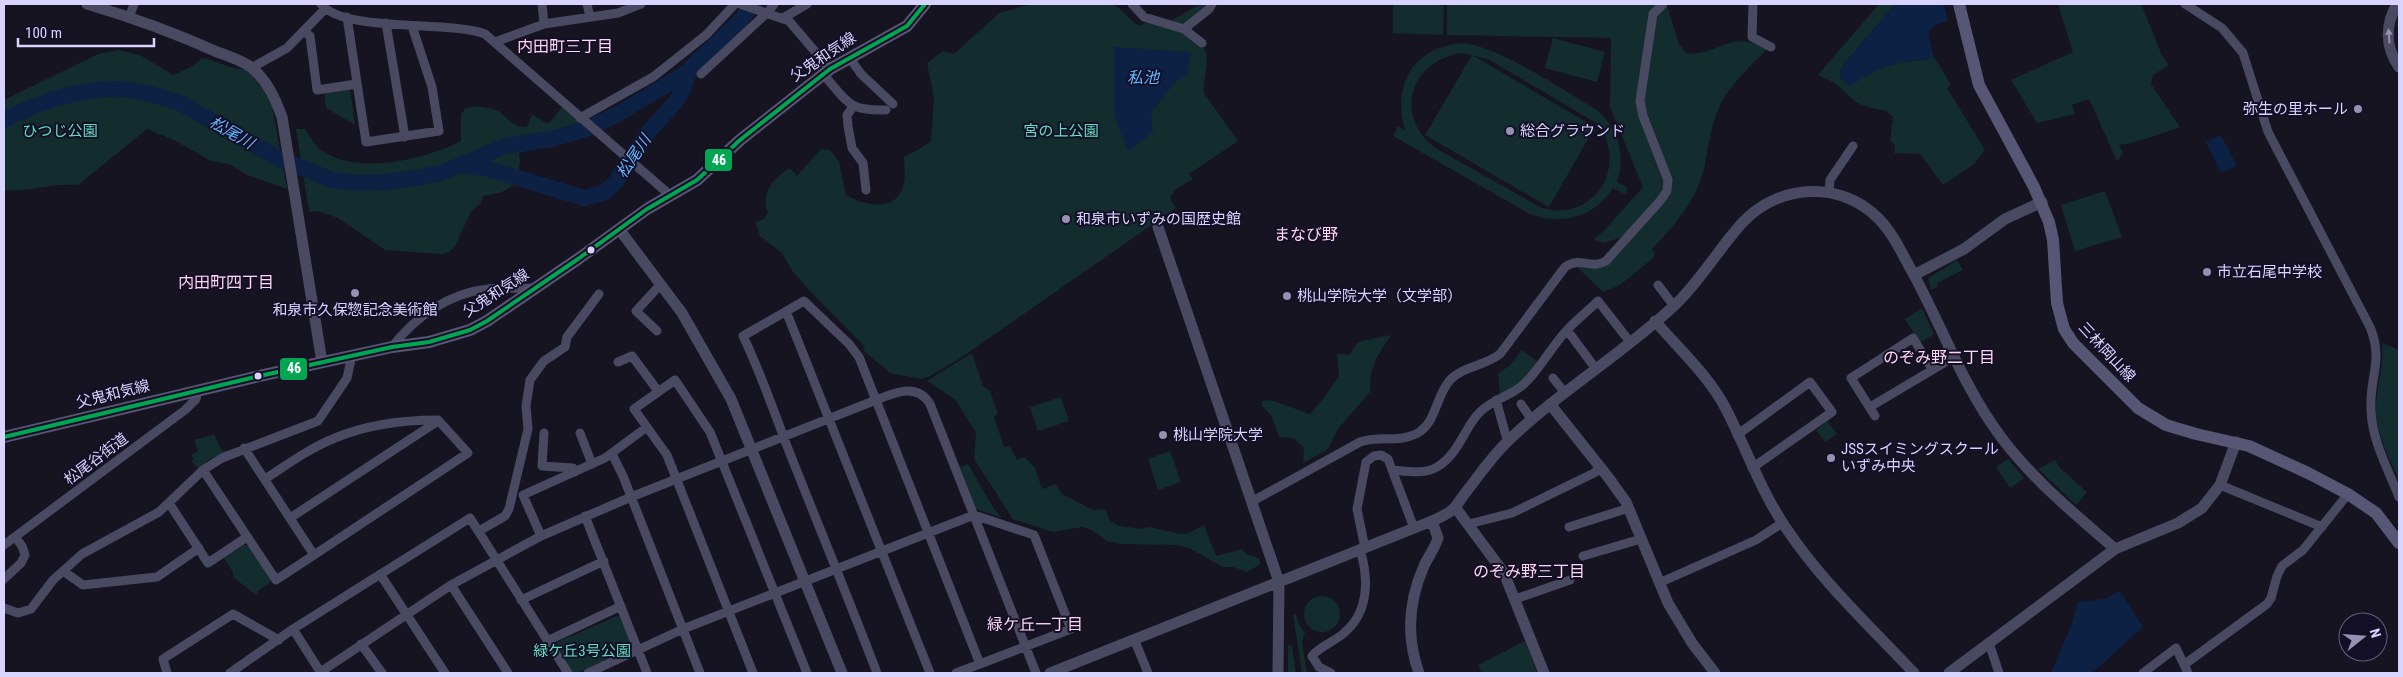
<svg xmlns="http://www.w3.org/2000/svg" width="2403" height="677" viewBox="0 0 2403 677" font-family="'Roboto Condensed','Noto Sans JP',sans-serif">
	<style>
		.green { fill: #132c2d; fill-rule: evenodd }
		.water { fill: #0d2144 }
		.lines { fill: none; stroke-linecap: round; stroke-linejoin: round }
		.river { stroke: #0d2144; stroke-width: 16 }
		.minor { stroke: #4a4962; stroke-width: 9 }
		.tertiary { stroke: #4a4962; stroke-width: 11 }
		.secondary { stroke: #575674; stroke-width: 12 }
		.bus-1-casing { stroke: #130f26; stroke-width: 8 }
		.bus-1 { stroke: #00a651; stroke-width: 4 }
		.oneway { fill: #928eb0 }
		.poi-dot { fill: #9591b1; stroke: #130f26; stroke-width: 2 }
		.bus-dot { fill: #d9d4ff; stroke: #130f26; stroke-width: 2 }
		.labels { text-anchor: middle; stroke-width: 4; stroke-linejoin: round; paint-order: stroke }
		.street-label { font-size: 15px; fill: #d9d4ff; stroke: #130f26 }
		.poi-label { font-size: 15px; fill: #d9d4ff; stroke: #130f26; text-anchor: start }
		.park-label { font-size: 15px; fill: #5fe0c0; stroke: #130f26 }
		.neighbourhood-label { font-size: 16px; fill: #ffd6f0; stroke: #130f26 }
		.water-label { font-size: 16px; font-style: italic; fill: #62b6ff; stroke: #130f26 }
		.line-badge { stroke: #130f26; stroke-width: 2 }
		.badge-label { font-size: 14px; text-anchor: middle; font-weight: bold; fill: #fff }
	</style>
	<rect width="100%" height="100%" fill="#161421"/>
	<path class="green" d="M1032,4H1113C1123,9 1130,22 1140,26L1147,22C1166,27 1205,33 1207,58C1207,70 1203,82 1204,93L1238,141L1189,174L1193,179L1176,189L1170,198L1176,208L959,359L930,376L921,379L890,373L863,350L865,347L810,291L793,272L782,253L760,236L755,222L764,219L768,212C759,195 775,176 790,168L797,176L821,149L830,150L839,162L846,195C863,205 895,213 903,187C906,179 904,165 904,156C910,155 926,145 931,141L934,98L927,63L943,51L954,54L999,13Z
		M1201,4H1209L1183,26L1168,22Z
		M1393,4H1444L1443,35L1393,33Z
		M1447,4H1656L1650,14L1636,102L1665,178L1662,194L1622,237L1604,243L1594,239L1603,232L1643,187L1610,107L1611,38L1447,35Z
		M1879,4H1895L1841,68L1840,78L1850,86C1863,75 1887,64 1903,62C1915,60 1923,62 1934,57L1951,85L1947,88L1985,150L1974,164L1943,185L1920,154L1894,153L1895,145L1890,140L1893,117L1886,111L1867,107L1856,102L1835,83L1818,75Z
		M2058,4H2141L2161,53L2169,65L2153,75L2151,84L2180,127C2159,134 2141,142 2119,145L2123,153L2117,161L2089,99L2072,105L2075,114L2037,123L2011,80L2073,52Z
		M1667,5L1679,44L1686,53C1718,57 1729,28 1767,49C1753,64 1734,81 1724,98C1711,119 1709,146 1704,169C1696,200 1674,227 1652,249L1655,253L1652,259L1620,285L1603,292L1577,267L1597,268L1608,264L1671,193L1672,183L1643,102L1657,14Z
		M1553,38L1605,52L1597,82L1545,68Z
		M1461,43C1498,45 1563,90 1597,110C1618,129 1626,155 1617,182L1628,188L1625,194L1613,188C1595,217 1562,226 1530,214L1393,136L1398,126L1405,131C1392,86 1412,48 1461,43ZM1462,53L1488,59L1598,124C1629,166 1594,223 1542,208L1437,149C1392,118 1410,60 1462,53Z
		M119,50L140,55L173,75L193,66L202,58C217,60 232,71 246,69L264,90L272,106L287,189L247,175L229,164L211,161L176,141L147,129L78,185C52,183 29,192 4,190V100L98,54Z
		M1472,55L1595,127L1549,207L1425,135Z
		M350,88L355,125L326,108L324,91Z
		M477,106C484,108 495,108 500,112C510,120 513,127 527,127L532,114L546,123H549L563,106L598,134L519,153L520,164L514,185L502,192L483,196L481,203L471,212L455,246L449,252L441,254L385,250L338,218L318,211L309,212L296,129H305C310,137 315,147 324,152C360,175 426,159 461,141V114L466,108Z
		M2105,191L2122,237L2075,251L2061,205Z
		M1957,260L1963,270L1937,283L1938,286L1931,290L1928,278Z
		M1922,308L1934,334L1920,343L1905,319Z
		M1391,335L1377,357L1371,373L1370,392L1338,429L1328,449L1303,463L1304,448L1294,438L1279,437L1271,415L1262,406L1261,401L1271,400L1310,414L1322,400L1339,376L1337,354L1349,355L1358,342Z
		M2382,343L2399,350V480C2389,457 2375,432 2376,406C2377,384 2384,365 2382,343Z
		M1522,350L1539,363L1524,381L1500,395L1498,374L1510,365Z
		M972,353L983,386L990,391L998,414L994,417L1004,447L1010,446L1017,460L1025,457L1035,468L1042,489L1056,484L1062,494L1093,510L1105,509L1110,521L1119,526L1142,529L1149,527L1181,534L1189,533L1204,525L1216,556L1242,549L1246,554L1258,558L1261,564L1247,572L1233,567H1223L1189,548L1178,545L1122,544L1107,541L1092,530L1082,527L1053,532L1013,519L974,459L976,433L956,400L927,381Z
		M1061,397L1069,421L1038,431L1030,407Z
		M1827,421L1837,434L1825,442L1816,430Z
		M214,434L222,451H228L210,459L198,469L191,461L194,458L191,455L198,451L194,440Z
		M1170,451L1181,482L1158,490L1148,459Z
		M2008,459L2024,478L2010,488L1996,467Z
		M2055,460L2060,468L2087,492L2076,505L2038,469Z
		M968,464L994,509L1002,518L976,509L960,467Z
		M244,545L248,546L272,581L259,590L256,595L233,577V572L224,558Z
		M1304 614a18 18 0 1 1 36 0a18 18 0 1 1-36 0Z
		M1293,614H1296L1299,624L1305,633L1302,642L1307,673H1302Z
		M617,616L620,617L631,645L630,648L578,673L572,672L556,645L557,642Z
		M1525,641L1537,673H1482L1478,665Z
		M1290,644L1292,647L1296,673H1288V645Z"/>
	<path class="water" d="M1895,4H1944L1948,20L1933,26L1928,34L1934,57C1923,62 1915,60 1903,62C1887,64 1863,76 1850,87L1840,78L1841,68Z
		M1114,47L1191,52L1187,76L1175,82L1151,113L1153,132L1128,151L1114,115Z
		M2221,135L2237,166L2221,173L2206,142Z
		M2120,591L2143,627L2092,673H2051L2071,626L2078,602L2104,599Z"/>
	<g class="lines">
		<path class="river" d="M4,120C37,103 77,89 115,89C134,88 162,97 180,103L278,158L332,180L358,183L386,182L416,178L441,173L505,146L552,139L586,129L616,115L683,75L737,24L754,4
			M461,165L485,168L584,198L604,193L615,183L645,136L677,100L684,87L690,68"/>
		<path class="minor" d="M321,4C344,33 447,20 485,34L671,196
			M542,4L544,24
			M587,4L590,17
			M740,4L789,21L830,69
			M1132,4L1144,17L1184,29L1202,43
			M1753,4L1752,37L1771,47
			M2185,4L2222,28L2243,53L2268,132L2370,327C2384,361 2369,377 2371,410C2372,441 2388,469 2399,497
			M347,17L366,142L439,131L432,87L412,26
			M129,18L134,4
			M783,18L807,4
			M386,23L405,137
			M1184,29L1209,9L1212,4
			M304,31L310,36L317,90L356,84
			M495,42L544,24L618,13L641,4
			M849,57L861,74L893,104
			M251,68L287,48L325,9
			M701,74L768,12L774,4
			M823,74C847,101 847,111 886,110
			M853,107L847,115L848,126L852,148L863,163L866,190
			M580,118L653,77L706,35L735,4
			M1829,192L1830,180L1853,146
			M1658,285L1674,306
			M786,311L930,673
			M1567,330L1596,369
			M657,331L636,311L661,284
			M392,347C415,317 449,293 488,289C504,287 519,289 534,288
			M618,362L632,356L658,391
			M1553,378L1565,393
			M1496,400L1506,436L1509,440
			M1521,404L1532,420
			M1870,407L1954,357
			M1875,416L1851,378L1913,338L1932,369
			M544,433L542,466L573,468L575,472
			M580,433L592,464
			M1737,435L1810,382L1832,412L1752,468
			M612,454L623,476L700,673
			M203,470L276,580L314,555L244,448
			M1392,470C1406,471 1424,475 1437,467C1459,454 1463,430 1479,413C1492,399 1510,397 1524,384C1541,368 1551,347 1567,330C1576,320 1588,311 1598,301L1630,342
			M265,479C288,464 310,448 335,438C366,425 405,420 438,420L468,453L314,555
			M2220,485L2322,527
			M1251,502L1360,442C1379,435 1397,443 1416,434C1437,423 1435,397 1450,380C1463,366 1485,366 1500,354L1565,267C1579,256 1592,270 1606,261L1660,201L1667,191L1668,180L1643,116L1640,101L1653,14L1663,4
			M169,503L208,563L247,537
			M585,516L647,673
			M290,518L438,421
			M1469,524L1512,513L1594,473L1601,468
			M1569,527L1629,508
			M479,531L505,516L509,509L528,429L526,406L530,380L544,361L565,347L567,337L599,294
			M541,536L523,495L605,458L647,427
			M4,545L185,410L196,399L198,390
			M1365,548L1357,509L1366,462L1374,456L1381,455L1388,459L1414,528
			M1583,556L1641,539
			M63,571L83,585L157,577L199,548
			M380,574L445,673
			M4,579L21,563L25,555L22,546L15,537
			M1659,583L1756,540L1782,523
			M451,585L508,673
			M1515,599L1570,580
			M521,600L604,561
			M4,608L18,613L31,609L53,580L82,554L159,512L203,470L222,458L318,421L347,378L352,355
			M293,629L321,673
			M1134,639L1148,673
			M547,641L621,606
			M1989,643L1999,673
			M361,644L382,673
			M2185,664L2267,604L2271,598L2277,576L2282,566L2303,550L2348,494
			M167,673L163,659L233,614L279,640
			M230,673L293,629L470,518L568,673
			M319,673L451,585L541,536L631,497L876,400C894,393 917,382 930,404L1036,673
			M588,673L683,629L974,515L1034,535L1071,629L980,664L859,357L849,344L804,301L743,336C760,371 773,409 787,446C817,522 848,597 877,673
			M753,673L667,455L634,409L675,380L710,432L807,673
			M956,673L980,664
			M1331,673L1319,667L1312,656C1320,646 1334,642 1344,633C1369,612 1369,579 1360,550
			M2143,673L2176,648L2188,673"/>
		<path class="tertiary" d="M87,4C131,17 175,33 217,52C229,56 243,61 252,68C268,82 275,98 282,117L322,362
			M2397,4C2385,25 2385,47 2399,67
			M1158,227L1279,582L1278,673
			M619,229L682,313L731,399L842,673
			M1914,275C1943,329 1964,388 2001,437C2033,480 2075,514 2115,549
			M1655,321C1679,349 1709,376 1726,409C1746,448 1760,489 1784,525C1820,580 1869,625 1914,673
			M1550,404L1608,477L1626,502L1668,603L1692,643L1715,673
			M1455,507L1504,573L1544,673
			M1050,673L1432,521C1439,518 1446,515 1452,510C1458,505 1461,498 1466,492C1480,474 1493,455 1509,440C1561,390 1624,353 1676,304C1702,279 1719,248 1743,222C1779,184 1840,180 1878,218C1894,234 1903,256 1914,275L1964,249L2005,219L2042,202
			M1419,673C1406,637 1408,602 1424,566C1428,557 1435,548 1438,538L1432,521
			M1949,673L2115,549L2178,523L2202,508L2220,485L2236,442"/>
		<path class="secondary" d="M1959,4L1979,85L2034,187L2049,222L2053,240L2057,303L2064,329L2073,343L2138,408L2166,425L2196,434L2249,446L2308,473L2348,494L2376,513L2399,543
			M4,437L255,377L392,347L429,342L470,330L487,321L578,259L647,209L697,180L740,140L830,69L907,26L925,4"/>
		<g class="bus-1-casing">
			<path id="bus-1" d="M4,437L255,377L392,347L429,342L470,330L487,321L578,259L647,209L697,180L740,140L830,69L907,26L925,4"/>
		</g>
		<use href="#bus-1" class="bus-1"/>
	</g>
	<defs><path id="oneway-solid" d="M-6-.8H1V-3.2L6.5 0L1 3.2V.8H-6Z" transform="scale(1.25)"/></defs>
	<use class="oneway" href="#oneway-solid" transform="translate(2389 36) rotate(-94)"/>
	<g class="poi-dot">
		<circle cx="2358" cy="109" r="5"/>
		<circle cx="1510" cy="131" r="5"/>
		<circle cx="1066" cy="219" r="5"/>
		<circle cx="2207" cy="272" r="5"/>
		<circle cx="355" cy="293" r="5"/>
		<circle cx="1287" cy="296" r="5"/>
		<circle cx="1163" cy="435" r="5"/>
		<circle cx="1831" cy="458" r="5"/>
	</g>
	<g class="bus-dot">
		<circle cx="591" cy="250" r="4.5"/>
		<circle cx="258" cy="376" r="4.5"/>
	</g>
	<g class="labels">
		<g class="street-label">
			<text transform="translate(823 57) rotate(-34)" y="5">父鬼和気線</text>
			<text transform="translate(496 293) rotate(-33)" y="5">父鬼和気線</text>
			<text transform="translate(2107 352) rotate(47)" y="5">三林岡山線</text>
			<text transform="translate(113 394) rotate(-14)" y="5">父鬼和気線</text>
			<text transform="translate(96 459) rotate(-37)" y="5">松尾谷街道</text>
		</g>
		<g class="poi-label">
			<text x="2348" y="114" text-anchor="end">弥生の里ホール</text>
			<text x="1520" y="136">総合グラウンド</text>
			<text x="1076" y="224">和泉市いずみの国歴史館</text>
			<text x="2217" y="277">市立石尾中学校</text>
			<text x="1297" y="301">桃山学院大学（文学部）</text>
			<text x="355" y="315" text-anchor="middle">和泉市久保惣記念美術館</text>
			<text x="1173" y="440">桃山学院大学</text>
			<text x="1841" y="454">JSSスイミングスクール<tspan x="1841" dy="17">いずみ中央</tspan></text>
		</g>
		<g class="park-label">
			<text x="60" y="136">ひつじ公園</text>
			<text x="1061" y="136">宮の上公園</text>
			<text x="582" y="656">緑ケ丘3号公園</text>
		</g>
		<g class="neighbourhood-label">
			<text x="565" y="52">内田町三丁目</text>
			<text x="1306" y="240">まなび野</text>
			<text x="226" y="288">内田町四丁目</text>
			<text x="1939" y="363">のぞみ野二丁目</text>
			<text x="1529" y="577">のぞみ野三丁目</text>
			<text x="1035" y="630">緑ケ丘一丁目</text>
		</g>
		<g class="water-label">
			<text x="1143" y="83">私池</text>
			<text transform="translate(232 132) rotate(30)" y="6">松尾川</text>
			<text transform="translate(633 156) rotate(-56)" y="6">松尾川</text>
		</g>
	</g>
	<g class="line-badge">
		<rect x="704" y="148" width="29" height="24" rx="5" fill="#00a651"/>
		<rect x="279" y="357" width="29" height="24" rx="5" fill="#00a651"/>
	</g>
	<g class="badge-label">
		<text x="719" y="165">46</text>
		<text x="294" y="373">46</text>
	</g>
	<rect width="2403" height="677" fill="none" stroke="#d9d4ff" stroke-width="10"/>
	<g transform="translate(2363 637) rotate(73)"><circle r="24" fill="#130f26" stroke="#625e7d"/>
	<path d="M0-4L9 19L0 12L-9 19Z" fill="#9591b1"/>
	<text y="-8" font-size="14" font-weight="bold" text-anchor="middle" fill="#d9d4ff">N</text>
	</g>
	<path d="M18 38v8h136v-8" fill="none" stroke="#d9d4ff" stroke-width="2.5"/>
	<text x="25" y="38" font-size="15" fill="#d9d4ff" stroke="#130f26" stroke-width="4" paint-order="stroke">100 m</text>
</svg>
